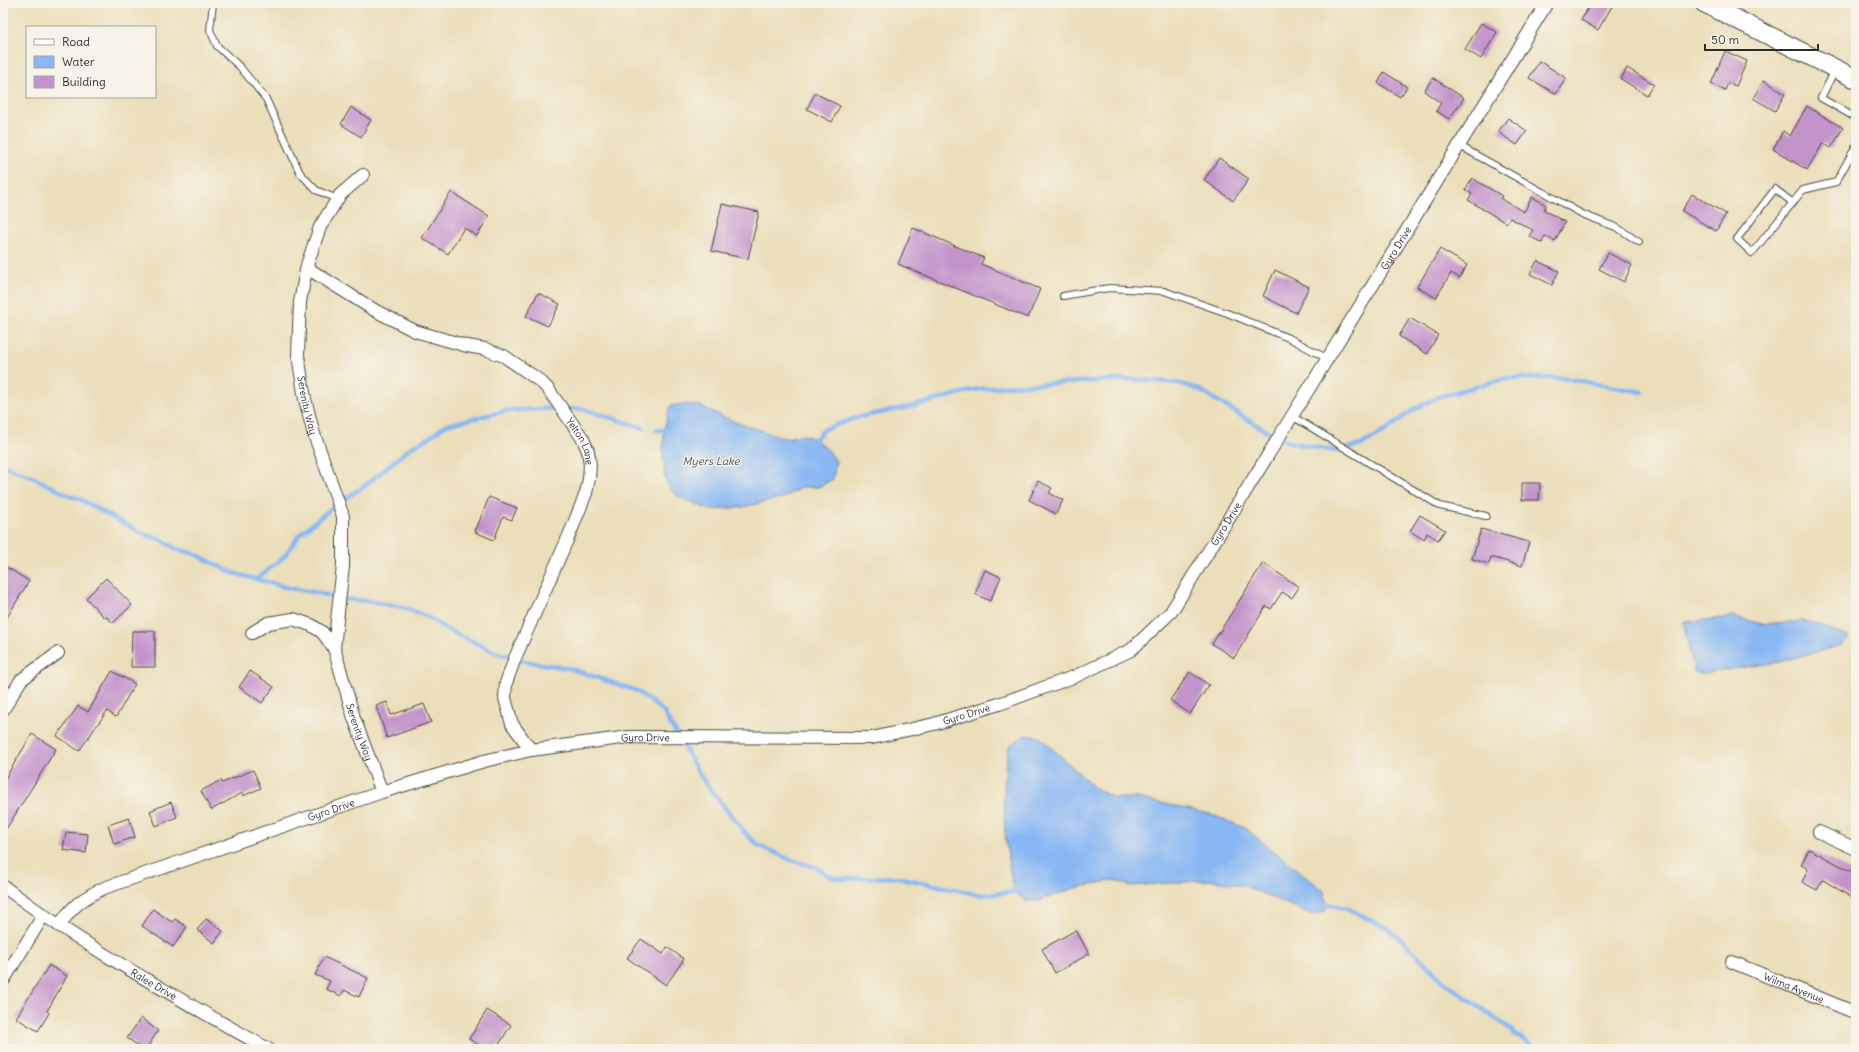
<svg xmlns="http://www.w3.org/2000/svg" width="1859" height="1052" viewBox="0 0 1859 1052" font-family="Delius,sans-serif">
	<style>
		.water { fill: #88b7f3; stroke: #5a718f }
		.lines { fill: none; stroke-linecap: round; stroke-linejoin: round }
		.stream { stroke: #88b7f3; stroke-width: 4.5 }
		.building { fill: #c394cb }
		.lane-casing { stroke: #484640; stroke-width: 8 }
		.street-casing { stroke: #484640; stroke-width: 14 }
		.secondary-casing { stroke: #484640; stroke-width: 20 }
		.lane { stroke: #fff; stroke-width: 6 }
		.street { stroke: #fff; stroke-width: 12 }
		.secondary { stroke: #fff; stroke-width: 18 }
		.labels { text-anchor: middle; stroke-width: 3; stroke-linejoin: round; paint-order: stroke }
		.street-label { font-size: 10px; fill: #2b2b2b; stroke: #f7f3e8 }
		.water-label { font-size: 11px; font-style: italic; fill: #475567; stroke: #f7f3e8 }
	</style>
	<rect width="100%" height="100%" fill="#f7f3e8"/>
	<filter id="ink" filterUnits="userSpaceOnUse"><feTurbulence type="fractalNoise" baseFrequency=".025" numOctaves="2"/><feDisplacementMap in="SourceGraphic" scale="8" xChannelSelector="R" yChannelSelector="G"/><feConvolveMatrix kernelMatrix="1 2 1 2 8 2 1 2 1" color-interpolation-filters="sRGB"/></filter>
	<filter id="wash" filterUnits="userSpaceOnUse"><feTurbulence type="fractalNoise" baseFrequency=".012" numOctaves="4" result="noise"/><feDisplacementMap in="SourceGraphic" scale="16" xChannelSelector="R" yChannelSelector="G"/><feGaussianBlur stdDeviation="0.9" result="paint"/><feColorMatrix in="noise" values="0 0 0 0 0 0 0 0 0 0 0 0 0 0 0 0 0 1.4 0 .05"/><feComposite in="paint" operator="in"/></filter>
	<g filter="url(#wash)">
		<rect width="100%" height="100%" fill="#ebdeba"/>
		<path class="water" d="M685,404L700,406L733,421L784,438L805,435L815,439L828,450L836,461L833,479L819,487H802L783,498L743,507L711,510L678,497L670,489L665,478L663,455L664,430L670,406Z
			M1732,617L1763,624L1802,621L1822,625L1850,638L1842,645L1779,662L1700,674L1694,671L1683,622Z
			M1025,735L1040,737L1095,788L1114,798H1138L1210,814L1245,828L1324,891L1327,905L1325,911L1313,915L1245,886L1212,880L1130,886L1114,880L1075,888L1038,901H1026L1014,892C1004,847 1000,792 1009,746Z"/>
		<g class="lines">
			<path class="stream" d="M569,409H583L643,428
				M656,430H664L669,433
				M812,442L825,429L859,417L914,406L973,390L1008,386L1132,379L1178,383L1198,389L1263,429L1289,442L1335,451L1361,445L1385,431L1413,410L1438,397L1507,378H1564L1642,392
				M3,465L32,477L72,497L78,498L141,533L162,540L176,549L193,553L233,573L289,588L319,593L341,599L367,601L402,607L428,617L446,629L497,653L525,661L572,669L637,691L663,711L703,780L747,835L758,845L791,860L815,867L831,877L842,879L897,877L981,895L1014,892L1018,887
				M343,500L366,485L410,448L427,439L446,425L505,411L558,408
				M256,579L284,557L300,534L334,506
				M1323,903L1349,909L1387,928L1400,938L1444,982L1512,1030L1515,1035L1520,1037L1535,1049"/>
		</g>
		<g id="blocks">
			<path class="building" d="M1591,3H1614L1598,30L1581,20Z
				M1481,23L1497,32L1481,59L1465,49Z
				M1725,51L1747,61L1736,86L1728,83L1725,90L1711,84Z
				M1539,61L1566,78L1556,94L1529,78Z
				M1627,68L1654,84L1647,95L1621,79Z
				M1384,72L1407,87L1400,97L1378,83Z
				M1433,78L1464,98L1449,119L1436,111L1441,103L1424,91Z
				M1764,80L1785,94L1775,111L1753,98Z
				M815,93L840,106L832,122L807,109Z
				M1807,106L1843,128L1831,148L1823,143L1807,170L1773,149L1783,131L1790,136Z
				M351,107L371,120L361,137L341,124Z
				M1508,118L1527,131L1517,145L1498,132Z
				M1219,158L1249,179L1233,201L1204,180Z
				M1472,178L1502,196L1500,198L1524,212L1532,197L1546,205L1544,210L1565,222L1555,241L1545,236L1542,243L1529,236L1533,230L1510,218L1506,223L1468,200L1472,194L1465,190Z
				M451,192L489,216L477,236L464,228L448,254L422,238Z
				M1692,194L1726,214L1716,231L1682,211Z
				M722,204L759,212L748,259L711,251Z
				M913,228L984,258L981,264L1040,289L1028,318L898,264Z
				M1440,249L1467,265L1460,278L1451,273L1436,298L1417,287Z
				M1608,253L1632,265L1624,282L1599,269Z
				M1537,261L1559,271L1552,285L1530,274Z
				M1275,270L1309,287L1296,313L1263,296Z
				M538,293L560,304L548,326L526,316Z
				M1410,318L1438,335L1427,354L1399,336Z
				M1038,481L1052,488L1049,493L1063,500L1056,514L1029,500Z
				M1522,483H1540L1539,500H1522Z
				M489,497L517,508L512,520L503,517L494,540L475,532Z
				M1420,515L1445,530L1438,540L1427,533L1424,540L1410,531Z
				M1481,529L1529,542L1522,566L1491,557L1489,564L1472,559Z
				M1263,563L1299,587L1292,598L1282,592L1271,609L1266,606L1234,658L1212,644Z
				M3,565L29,581L3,624Z
				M985,570L1001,577L990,601L975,594Z
				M106,578L132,605L113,623L107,617L105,618L86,598Z
				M132,631H155V667H131Z
				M112,671L135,684L116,717L107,711L79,751L57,736L78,706L88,712Z
				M250,671L274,687L262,703L239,687Z
				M1190,672L1209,685L1190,714L1170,700Z
				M387,702L391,715L424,704L431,722L387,738L376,706Z
				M32,734L56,749L3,834V782Z
				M253,770L261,788L243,796L242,793L211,810L201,791L221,780L222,783Z
				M171,802L177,817L156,826L150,811Z
				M129,818L135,837L114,844L108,825Z
				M66,832L88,834L86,853L63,850Z
				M1809,849L1856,874V900L1823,880L1817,890L1802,882L1808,869L1801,865Z
				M153,909L172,922L175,919L187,927L173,947L142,926Z
				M206,919L223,931L214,943L197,930Z
				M1076,930L1089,954L1055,973L1042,949Z
				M641,939L663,954L667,947L684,959L666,985L627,958Z
				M324,957L368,978L359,997L344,990L341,996L326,989L330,981L315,975Z
				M49,965L67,976L47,1011L49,1013L38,1031L16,1018Z
				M487,1010L511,1025L496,1049H485L469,1039Z
				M141,1018L158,1031L146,1049H143L127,1038Z"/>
		</g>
	</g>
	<g filter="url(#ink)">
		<use href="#blocks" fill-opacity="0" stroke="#484640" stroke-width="1"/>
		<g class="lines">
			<g class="lane-casing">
				<path id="lane" d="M213,3L210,30L217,46L240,67L266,99L300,173L316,190L337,199
					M1835,70L1821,98L1856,118
					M1460,146L1582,214L1618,228L1639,242
					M1793,203L1775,189L1737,239L1752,253L1803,190L1836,182L1856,146
					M1063,296L1109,288L1164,291L1227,313L1291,339L1328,359
					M1292,416L1440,506L1486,516"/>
			</g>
			<g class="street-casing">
				<g id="street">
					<path id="s1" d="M363,175L340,195L320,227L307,265L300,302L298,355L305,399L313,431L343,516V566L334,648L354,718L382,792"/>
					<path id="s2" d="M307,268L376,311L415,331L467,346L485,349L504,356L540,381L548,389L583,439L588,451L590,465L589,479L586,493L571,531L515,658L506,683L505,698L512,724L531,750"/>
					<path d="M252,633L268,623L293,619L311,625L322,632L334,648"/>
					<path d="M3,710L21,680L58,653"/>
					<path d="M1819,832L1856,849"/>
					<path id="s3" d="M3,886C86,948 178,998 268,1049"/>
					<path id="s4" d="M59,926C72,906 83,898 104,888L382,792L484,761L531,750L629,737L872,738L934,724L999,704L1076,676L1131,650L1171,612L1547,3"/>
					<path id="s5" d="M1732,962L1856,1013"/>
					<path d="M3,981L43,916"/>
				</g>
			</g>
			<g class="secondary-casing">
				<path id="secondary" d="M1704,3L1856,79"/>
			</g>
			<use href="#lane" class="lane"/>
			<use href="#street" class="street"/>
			<use href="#secondary" class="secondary"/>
		</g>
	</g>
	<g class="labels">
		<g class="street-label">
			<text dy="4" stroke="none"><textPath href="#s4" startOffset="1608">Gyro Drive</textPath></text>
			<text dy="4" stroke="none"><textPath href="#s1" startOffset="250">Serenity Way</textPath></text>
			<text dy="4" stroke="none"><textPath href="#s2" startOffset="335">Yelton Lane</textPath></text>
			<text dy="4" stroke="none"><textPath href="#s4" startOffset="1284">Gyro Drive</textPath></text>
			<text dy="4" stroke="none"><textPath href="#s4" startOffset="948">Gyro Drive</textPath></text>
			<text dy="4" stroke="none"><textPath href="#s1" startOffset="587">Serenity Way</textPath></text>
			<text dy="4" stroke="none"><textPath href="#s4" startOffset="624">Gyro Drive</textPath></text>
			<text dy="4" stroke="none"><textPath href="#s4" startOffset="300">Gyro Drive</textPath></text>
			<text dy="4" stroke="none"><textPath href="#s3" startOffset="180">Ralee Drive</textPath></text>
			<text dy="4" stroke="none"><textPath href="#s5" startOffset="67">Wilma Avenue</textPath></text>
		</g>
		<g class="water-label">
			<text x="711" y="465">Myers Lake</text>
		</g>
	</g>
	<rect width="1859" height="1052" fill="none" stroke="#f7f3e8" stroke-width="16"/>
	<rect x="26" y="26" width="130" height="72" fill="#f7f3e8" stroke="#a5a39c"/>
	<rect x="34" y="39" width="20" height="6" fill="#ffffff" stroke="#a5a39c"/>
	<text x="62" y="46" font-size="12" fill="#2b2b2b">Road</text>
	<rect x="34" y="56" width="20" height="12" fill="#88b7f3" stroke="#a5a39c"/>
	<text x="62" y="66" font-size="12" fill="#2b2b2b">Water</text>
	<rect x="34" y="76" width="20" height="12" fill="#c394cb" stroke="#a5a39c"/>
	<text x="62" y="86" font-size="12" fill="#2b2b2b">Building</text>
	<path d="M1705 44v6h113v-6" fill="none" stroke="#2b2b2b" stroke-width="2"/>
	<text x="1711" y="44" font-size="12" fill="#2b2b2b" stroke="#f7f3e8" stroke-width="3" paint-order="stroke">50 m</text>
</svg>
